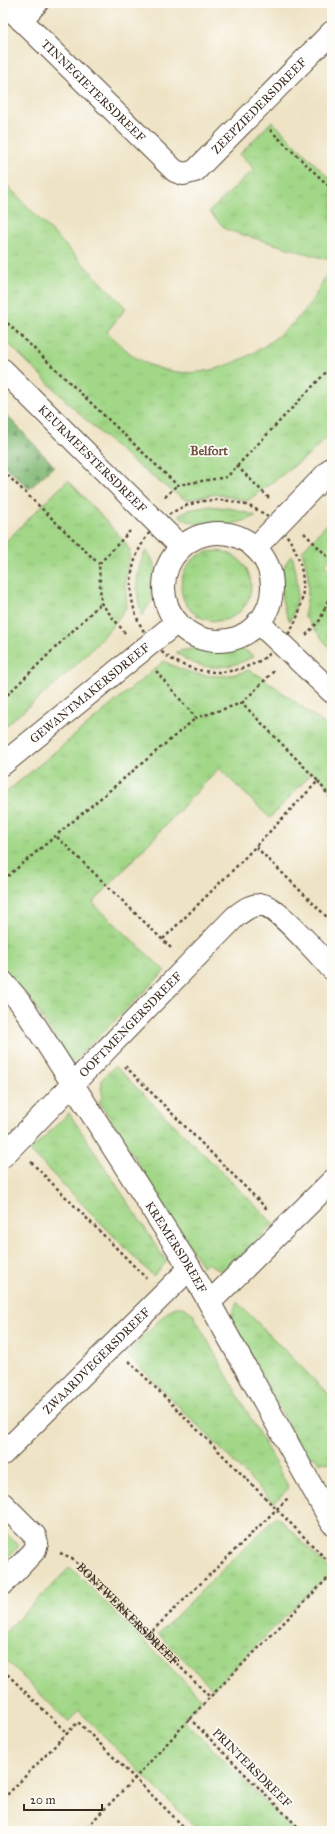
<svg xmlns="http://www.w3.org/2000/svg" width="335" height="1834" viewBox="0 0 335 1834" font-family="'IM FELL Great Primer',serif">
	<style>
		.grass { fill: url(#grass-tufts); stroke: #6e8052 }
		.forest { fill: url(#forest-firs); stroke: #5e7149 }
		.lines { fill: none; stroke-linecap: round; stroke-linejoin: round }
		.minor-casing { stroke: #564637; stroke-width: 24 }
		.path { stroke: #564637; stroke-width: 2.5; stroke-dasharray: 3 3; stroke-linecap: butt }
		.minor { stroke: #fff; stroke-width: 22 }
		.labels { text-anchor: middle; stroke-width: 3.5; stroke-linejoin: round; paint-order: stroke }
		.street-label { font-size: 12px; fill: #3b2a1e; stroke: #fdfcf7 }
		.neighbourhood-label { font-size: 13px; font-weight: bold; fill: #6f503d; stroke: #fdfcf7 }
	</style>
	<defs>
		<pattern id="grass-tufts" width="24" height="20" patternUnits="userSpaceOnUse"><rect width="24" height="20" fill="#a1d787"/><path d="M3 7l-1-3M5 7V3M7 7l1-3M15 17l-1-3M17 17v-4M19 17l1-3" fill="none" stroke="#8cb974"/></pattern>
		<pattern id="forest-firs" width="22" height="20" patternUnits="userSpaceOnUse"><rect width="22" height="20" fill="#80b874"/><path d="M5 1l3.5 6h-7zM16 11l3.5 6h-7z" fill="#6a965f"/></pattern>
	</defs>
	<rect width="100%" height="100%" fill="#fdfcf7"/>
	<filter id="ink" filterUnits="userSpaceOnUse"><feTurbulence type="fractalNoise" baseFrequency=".025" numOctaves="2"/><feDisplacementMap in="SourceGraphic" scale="8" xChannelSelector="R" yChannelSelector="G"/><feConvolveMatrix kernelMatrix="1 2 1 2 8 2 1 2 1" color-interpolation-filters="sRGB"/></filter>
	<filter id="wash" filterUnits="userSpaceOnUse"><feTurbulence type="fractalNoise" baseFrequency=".012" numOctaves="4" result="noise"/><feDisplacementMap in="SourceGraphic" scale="16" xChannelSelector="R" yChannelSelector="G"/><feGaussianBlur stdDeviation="0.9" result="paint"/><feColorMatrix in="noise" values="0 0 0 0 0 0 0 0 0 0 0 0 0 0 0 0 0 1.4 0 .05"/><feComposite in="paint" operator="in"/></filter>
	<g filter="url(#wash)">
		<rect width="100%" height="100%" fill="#eee3c5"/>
		<path class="grass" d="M272,121L332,181V261L227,230L209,212L254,169L240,154Z
			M3,181L126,308L107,332C116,340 125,350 135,357C192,393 255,361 298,318C312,305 323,281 332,264V432L310,454L247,501L216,494L186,500C118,457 61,395 3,338Z
			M68,480L125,542L130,551L125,582L127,606C95,654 47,691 3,728V544Z
			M210,506L234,509L256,516L247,520L229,525L197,524L183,519L179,515L188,510Z
			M332,519V558L325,565L332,571V580L329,583L332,586V651L304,616C310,590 310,575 302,551Z
			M146,550L152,559L155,568L154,597L142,616C135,592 135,572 146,550Z
			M181 586a35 35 0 1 1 70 0a35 35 0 1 1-70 0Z
			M292,555C298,576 301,600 290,621C279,602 276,571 292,555Z
			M234,647L244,650L254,656C235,667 209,672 189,661C184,659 180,655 176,652C195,646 214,651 234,647Z
			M164,661C191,676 219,681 249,670L262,677L327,726L332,735V791L313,772L270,818L219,768L93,903L165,971L71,1064L33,1003L3,969V795Z
			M115,1066L274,1224L227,1269L221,1271L207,1263L202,1266L99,1101L103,1097L101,1088L102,1079Z
			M69,1113L167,1262L153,1276L30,1151Z
			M237,1302L332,1398V1463L319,1462L314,1456L307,1460L232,1321V1314Z
			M176,1307H184L193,1314L289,1488L274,1503L127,1354L168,1311Z
			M277,1516L331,1571L213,1689L158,1634Z
			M3,1530L19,1546L3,1562Z
			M70,1567L202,1699L183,1719L294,1831H199L79,1711L68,1722L3,1657V1634Z"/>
		<path class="forest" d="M3,411L54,466L29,489L3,464Z"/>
	</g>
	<g filter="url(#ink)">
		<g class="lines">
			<g class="minor-casing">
				<g id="minor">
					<path id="s2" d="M4,3L175,171L184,174L195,171L332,32"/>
					<path d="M21,20L37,3"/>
					<path id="s3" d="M3,370L181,547"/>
					<circle cx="218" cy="587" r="54"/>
					<path d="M255,548L332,468"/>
					<path d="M258,622L332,692"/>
					<path id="s4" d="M3,764L177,622"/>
					<path id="s5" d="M3,982L21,1003L190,1268L332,1523"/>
					<path id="s6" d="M3,1156L235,917C244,910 251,904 263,905C276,906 321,957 332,969"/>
					<path d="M210,1302L332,1181"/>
					<path id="s7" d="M3,1454L190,1268"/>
					<path d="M3,1504L35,1536L37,1543L35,1550L3,1584"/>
				</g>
			</g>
			<g class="path">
				<path d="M270,130L332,189"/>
				<path d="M3,319L177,485L227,477L237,466L269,498"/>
				<path d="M237,466L332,366"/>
				<path d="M3,471L99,564"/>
				<path d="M165,497L177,485"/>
				<circle cx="217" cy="586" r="86"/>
				<path d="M304,533L332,561"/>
				<path d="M332,589L325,608L332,615"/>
				<path d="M125,633L101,603L99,564L130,531"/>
				<path d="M306,635L320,620L325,608"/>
				<path d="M156,671L196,718L242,703"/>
				<path d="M3,699L101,603"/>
				<path d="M318,781L332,800"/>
				<path d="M57,837L171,948"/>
				<path d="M256,847L332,922"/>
				<path d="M3,880L196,718"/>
				<path d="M163,939L235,868L318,781L242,703L275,670"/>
				<path d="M125,1066L268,1210"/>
				<path d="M31,1162L146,1278"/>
				<path d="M129,1361L332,1565"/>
				<path id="s1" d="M60,1553L72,1558L210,1697"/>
				<path d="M148,1635L289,1497"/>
				<path d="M3,1670L68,1734"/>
				<path d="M189,1718L302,1831"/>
				<path d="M3,1799L78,1722L188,1831"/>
				<path d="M83,1831L135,1778L210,1697L332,1574"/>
			</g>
			<use href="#minor" class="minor"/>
		</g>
	</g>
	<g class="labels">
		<g class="street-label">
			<text dy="4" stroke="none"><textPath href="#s2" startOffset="125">TINNEGIETERSDREEF</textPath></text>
			<text dy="4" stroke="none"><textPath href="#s2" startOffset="352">ZEEPZIEDERSDREEF</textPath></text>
			<text dy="4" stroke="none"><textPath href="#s3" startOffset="126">KEURMEESTERSDREEF</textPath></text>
			<text dy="4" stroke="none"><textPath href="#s4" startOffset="112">GEWANTMAKERSDREEF</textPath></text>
			<text dy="4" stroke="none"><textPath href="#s6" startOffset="183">OOFTMENGERSDREEF</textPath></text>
			<text dy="4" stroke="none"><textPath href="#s5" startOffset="317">KREMERSDREEF</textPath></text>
			<text dy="4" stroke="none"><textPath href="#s7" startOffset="132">ZWAARDVEGERSDREEF</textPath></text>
			<text dy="4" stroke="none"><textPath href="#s1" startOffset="92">BONTWERKERSDREEF</textPath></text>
			<text transform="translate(252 1768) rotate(45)" y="4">PRINTERSDREEF</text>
		</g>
		<g class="neighbourhood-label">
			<text x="209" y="455">Belfort</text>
		</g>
	</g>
	<rect width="335" height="1834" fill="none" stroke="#fdfcf7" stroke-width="16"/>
	<path d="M24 1804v6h78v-6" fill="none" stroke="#3b2a1e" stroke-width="2"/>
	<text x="30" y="1804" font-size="12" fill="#3b2a1e" stroke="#fdfcf7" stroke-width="3" paint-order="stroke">20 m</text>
</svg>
